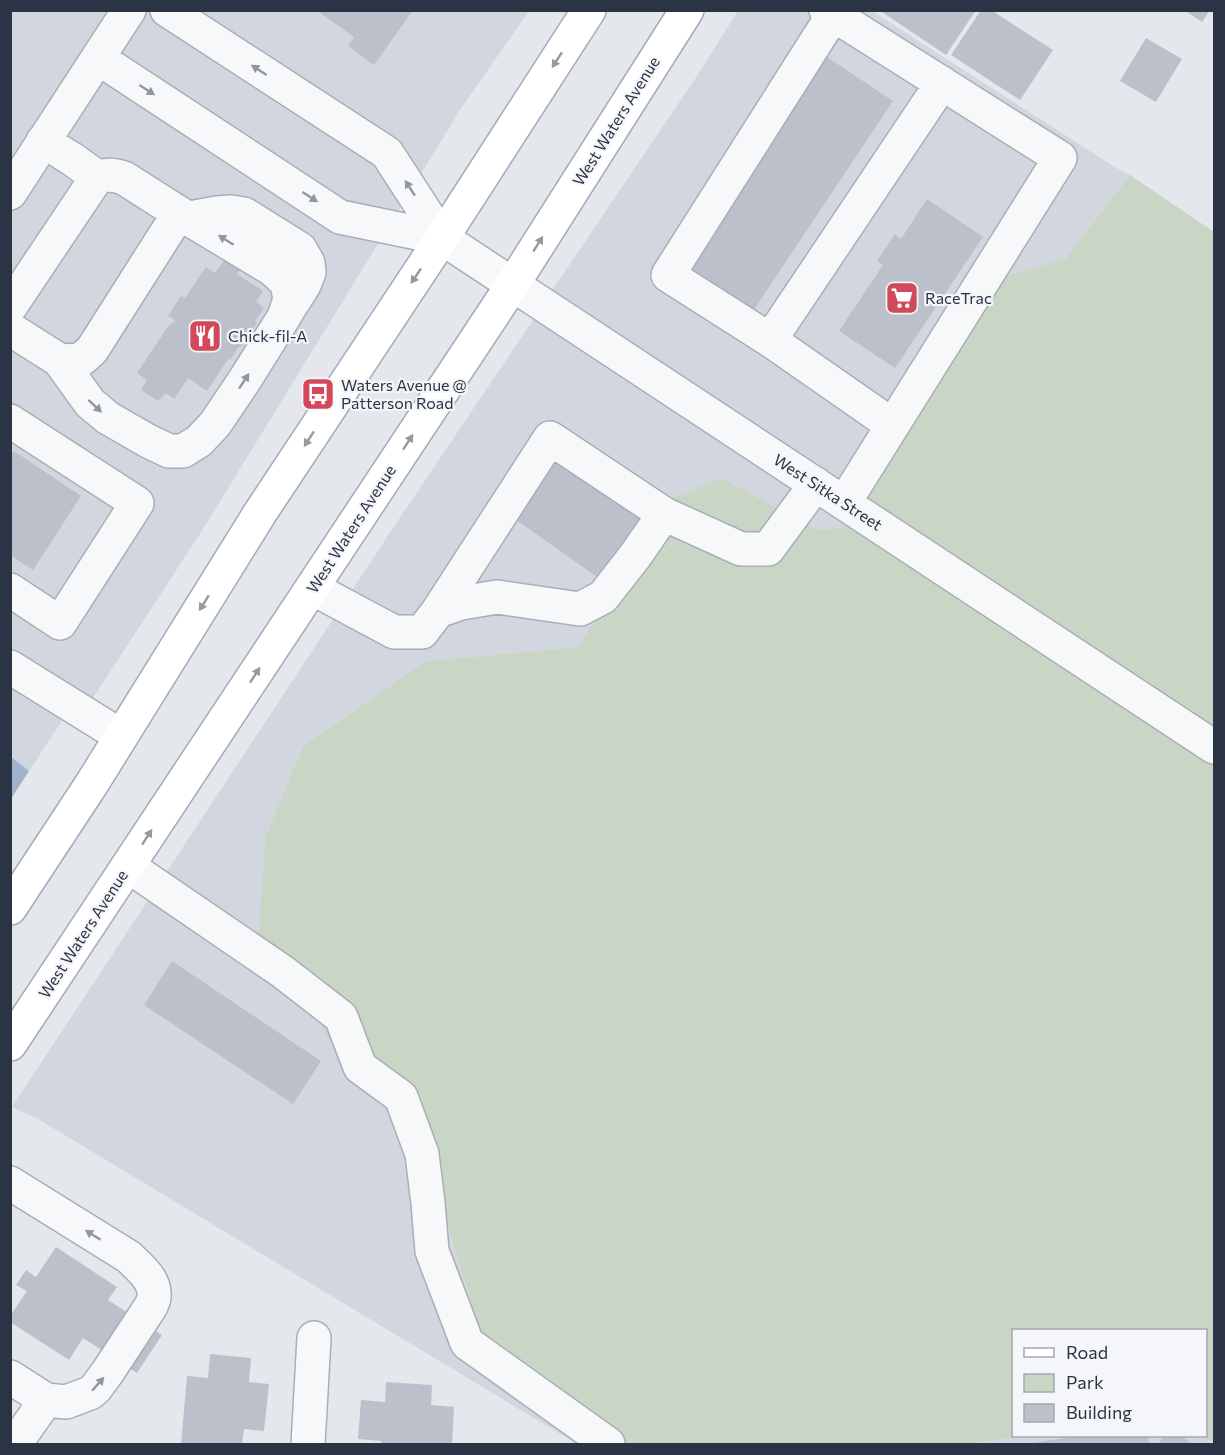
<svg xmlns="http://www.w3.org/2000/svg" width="1225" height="1455" viewBox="0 0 1225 1455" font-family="Commissioner,sans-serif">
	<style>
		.built { fill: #d2d6de }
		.green { fill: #c9d6c5 }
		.water { fill: #9fb4cc }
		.building { fill: #bbc0ca }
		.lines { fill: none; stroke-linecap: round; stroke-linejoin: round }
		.minor-casing { stroke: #a9aeb7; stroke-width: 36 }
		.major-casing { stroke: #a3abb8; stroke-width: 36 }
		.minor { stroke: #f7f8fa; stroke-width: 33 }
		.major { stroke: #fff; stroke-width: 33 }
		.oneway { fill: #959aa2 }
		.oneway2 { fill: #9196a0 }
		.labels { text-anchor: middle; stroke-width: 4.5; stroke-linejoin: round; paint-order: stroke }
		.street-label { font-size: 16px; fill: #2b3445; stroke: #f4f6f9 }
		.poi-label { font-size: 16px; fill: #2b3445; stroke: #f4f6f9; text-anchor: start }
	</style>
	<rect width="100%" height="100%" fill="#e4e7ec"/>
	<path class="built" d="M10,11H529L460,110L205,526L91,701L11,648Z
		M738,11H872L1113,166L1130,175L1066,258L994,282L899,430L866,499L551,292L695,79Z
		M535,317L852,526L818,530L721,478L670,499L578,647L426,661L303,746L266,835L404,1086L467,1288L488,1365L622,1444H577L38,1119L12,1107L395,525Z
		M10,663L73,704L29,771L11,757Z
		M1017,1436H1200L1214,1444H971Z"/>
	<path class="green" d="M1130,175L1214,232V729L866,499L899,430L994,281L1066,258Z
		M721,478L818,530L852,526L1214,765V1443L1200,1436H1206V1330H1014V1436H1017L971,1444H622L488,1365L467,1288L404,1087L327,1037L303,981L258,942L266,835L303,746L426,661L578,647L670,499Z"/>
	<path class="water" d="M11,757L29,771L11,799Z"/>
	<path class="building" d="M316,10H413L374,65L348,46L354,37Z
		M879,10H976L946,55Z
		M981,10H991L1053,50L1020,100L951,55Z
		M1184,10H1210L1202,22Z
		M1146,38L1182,59L1156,102L1120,81Z
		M827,57L893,101L753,311L689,268Z
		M927,199L983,237L895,368L839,331L883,265L877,261L895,234L901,239Z
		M226,258L241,268L237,274L263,291L256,302L264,308L255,322L257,323L241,348L239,347L230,360L228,359L207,391L188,378L174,399L166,393L158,401L141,390L147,380L137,373L169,325L176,321L168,316L181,296L185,298L206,267L215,273Z
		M14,451L81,496L33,570L10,555V456Z
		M558,459L645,521L603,581L516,520Z
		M172,961L321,1061L293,1104L144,1005Z
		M56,1247L117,1287L108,1300L162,1335L137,1373L83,1338L69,1360L10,1322V1316L27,1291L16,1285L26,1270L36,1277Z
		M210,1354L251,1358L249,1382L269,1384L264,1431L244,1429L242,1444H181L187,1376L208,1378Z
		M386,1382L432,1385L431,1405L454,1407L452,1444H381L382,1441L358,1439L361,1400L385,1402Z
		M1079,1436H1148L1149,1444H1033L1032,1443Z
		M1164,1436H1180L1194,1444H1158Z"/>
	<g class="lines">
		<g class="minor-casing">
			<path id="minor" d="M167,10L387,153L442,238
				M826,10L1060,158L844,503
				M98,58L340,217L442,238L1214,747
				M10,193L129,10
				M190,218L217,213L231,212L244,214L300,249L308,263L309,272L304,285L286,313
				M10,307L97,177
				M10,329L59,360L72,361L82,359L92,350L179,213L124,178C114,175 107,174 97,177L72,159L43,141
				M770,340L668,275L833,15
				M59,360L90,403L108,418L148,441L169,451H183L199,441L215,424L244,381L284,317L290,299L287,283L272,269L179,213
				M10,421L137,503L60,623L10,590
				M892,425L770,340L942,83
				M312,588L394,632H422L438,611L461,603L497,597L580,609L603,597L635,556L664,514L741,549H768L816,484
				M438,611L550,438L664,514
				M10,667L121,736
				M128,866L283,972L341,1017L360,1067L401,1097L422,1154L428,1203L432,1251L467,1343L608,1444
				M10,1183L129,1257C139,1267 156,1280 154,1297C154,1300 152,1303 151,1306L107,1373L95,1389L90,1393L66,1402L46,1400L10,1377
				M15,1444L46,1400
				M308,1444L314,1338"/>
		</g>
		<g class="major-casing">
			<path id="major" d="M10,908L91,785L260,513L442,238L589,10
				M10,1044L513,284L687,10"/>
		</g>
		<use href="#minor" class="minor"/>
		<use href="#major" class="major"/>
	</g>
	<defs><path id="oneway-solid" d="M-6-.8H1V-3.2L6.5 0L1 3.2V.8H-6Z" transform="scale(1.5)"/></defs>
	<g class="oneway">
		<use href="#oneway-solid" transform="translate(557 60) rotate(123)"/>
		<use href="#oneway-solid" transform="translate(538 244) rotate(-58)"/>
		<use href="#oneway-solid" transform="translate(416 276) rotate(124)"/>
		<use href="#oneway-solid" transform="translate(309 439) rotate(123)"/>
		<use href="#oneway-solid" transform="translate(408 442) rotate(-57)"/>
		<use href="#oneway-solid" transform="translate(204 603) rotate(122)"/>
		<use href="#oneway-solid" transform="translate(255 675) rotate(-57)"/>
		<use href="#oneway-solid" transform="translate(147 837) rotate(-57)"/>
	</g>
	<g class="oneway2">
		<use href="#oneway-solid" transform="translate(259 70) rotate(-147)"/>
		<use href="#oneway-solid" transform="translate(147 90) rotate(33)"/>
		<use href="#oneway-solid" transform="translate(410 188) rotate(-123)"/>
		<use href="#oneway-solid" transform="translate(310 197) rotate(33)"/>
		<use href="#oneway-solid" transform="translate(226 240) rotate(-148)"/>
		<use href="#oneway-solid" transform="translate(244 381) rotate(-57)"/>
		<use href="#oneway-solid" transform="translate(95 406) rotate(43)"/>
		<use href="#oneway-solid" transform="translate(93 1235) rotate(-148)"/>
		<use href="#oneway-solid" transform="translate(98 1384) rotate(-49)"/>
	</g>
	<defs>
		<g id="supermarket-square" transform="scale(1.725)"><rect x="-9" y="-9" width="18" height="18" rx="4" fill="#d1495b" stroke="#f4f6f9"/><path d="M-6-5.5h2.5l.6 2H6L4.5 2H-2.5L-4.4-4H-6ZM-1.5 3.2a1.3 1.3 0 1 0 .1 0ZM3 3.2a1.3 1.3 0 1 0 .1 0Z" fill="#fff"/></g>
		<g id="restaurant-square" transform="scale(1.725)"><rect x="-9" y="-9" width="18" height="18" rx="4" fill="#d1495b" stroke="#f4f6f9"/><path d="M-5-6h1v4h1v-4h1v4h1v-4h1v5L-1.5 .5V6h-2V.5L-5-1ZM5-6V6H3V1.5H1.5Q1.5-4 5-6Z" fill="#fff"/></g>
		<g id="bus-square" transform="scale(1.725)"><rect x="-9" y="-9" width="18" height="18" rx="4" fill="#d1495b" stroke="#f4f6f9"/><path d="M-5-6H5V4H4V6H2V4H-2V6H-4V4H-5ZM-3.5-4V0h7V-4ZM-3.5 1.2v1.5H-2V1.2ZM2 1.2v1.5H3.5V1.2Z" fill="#fff"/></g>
	</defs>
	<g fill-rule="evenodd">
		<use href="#supermarket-square" x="902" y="298"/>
		<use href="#restaurant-square" x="205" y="336"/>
		<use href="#bus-square" x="318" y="394"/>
	</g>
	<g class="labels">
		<g class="street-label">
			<text transform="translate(616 121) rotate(-58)" y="6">West Waters Avenue</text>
			<text transform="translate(828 492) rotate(33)" y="6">West Sitka Street</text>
			<text transform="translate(351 529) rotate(-57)" y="6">West Waters Avenue</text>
			<text transform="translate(83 934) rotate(-57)" y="6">West Waters Avenue</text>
		</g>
		<g class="poi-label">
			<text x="925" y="304">RaceTrac</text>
			<text x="228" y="342">Chick-fil-A</text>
			<text x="341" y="391">Waters Avenue @<tspan x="341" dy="18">Patterson Road</tspan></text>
		</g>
	</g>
	<rect width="1225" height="1455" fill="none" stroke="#2b3445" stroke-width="24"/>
	<rect x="1012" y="1329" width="195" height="108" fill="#f4f6f9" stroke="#a4a8b1" stroke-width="1.5"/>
	<rect x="1024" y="1348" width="30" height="9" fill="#ffffff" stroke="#a4a8b1" stroke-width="1.5"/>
	<text x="1066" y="1359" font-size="18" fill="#2b3445">Road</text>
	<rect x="1024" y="1374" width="30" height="18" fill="#c9d6c5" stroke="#a4a8b1" stroke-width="1.5"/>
	<text x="1066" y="1389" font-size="18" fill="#2b3445">Park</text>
	<rect x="1024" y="1404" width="30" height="18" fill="#bbc0ca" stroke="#a4a8b1" stroke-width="1.5"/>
	<text x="1066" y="1419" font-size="18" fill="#2b3445">Building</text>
</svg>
